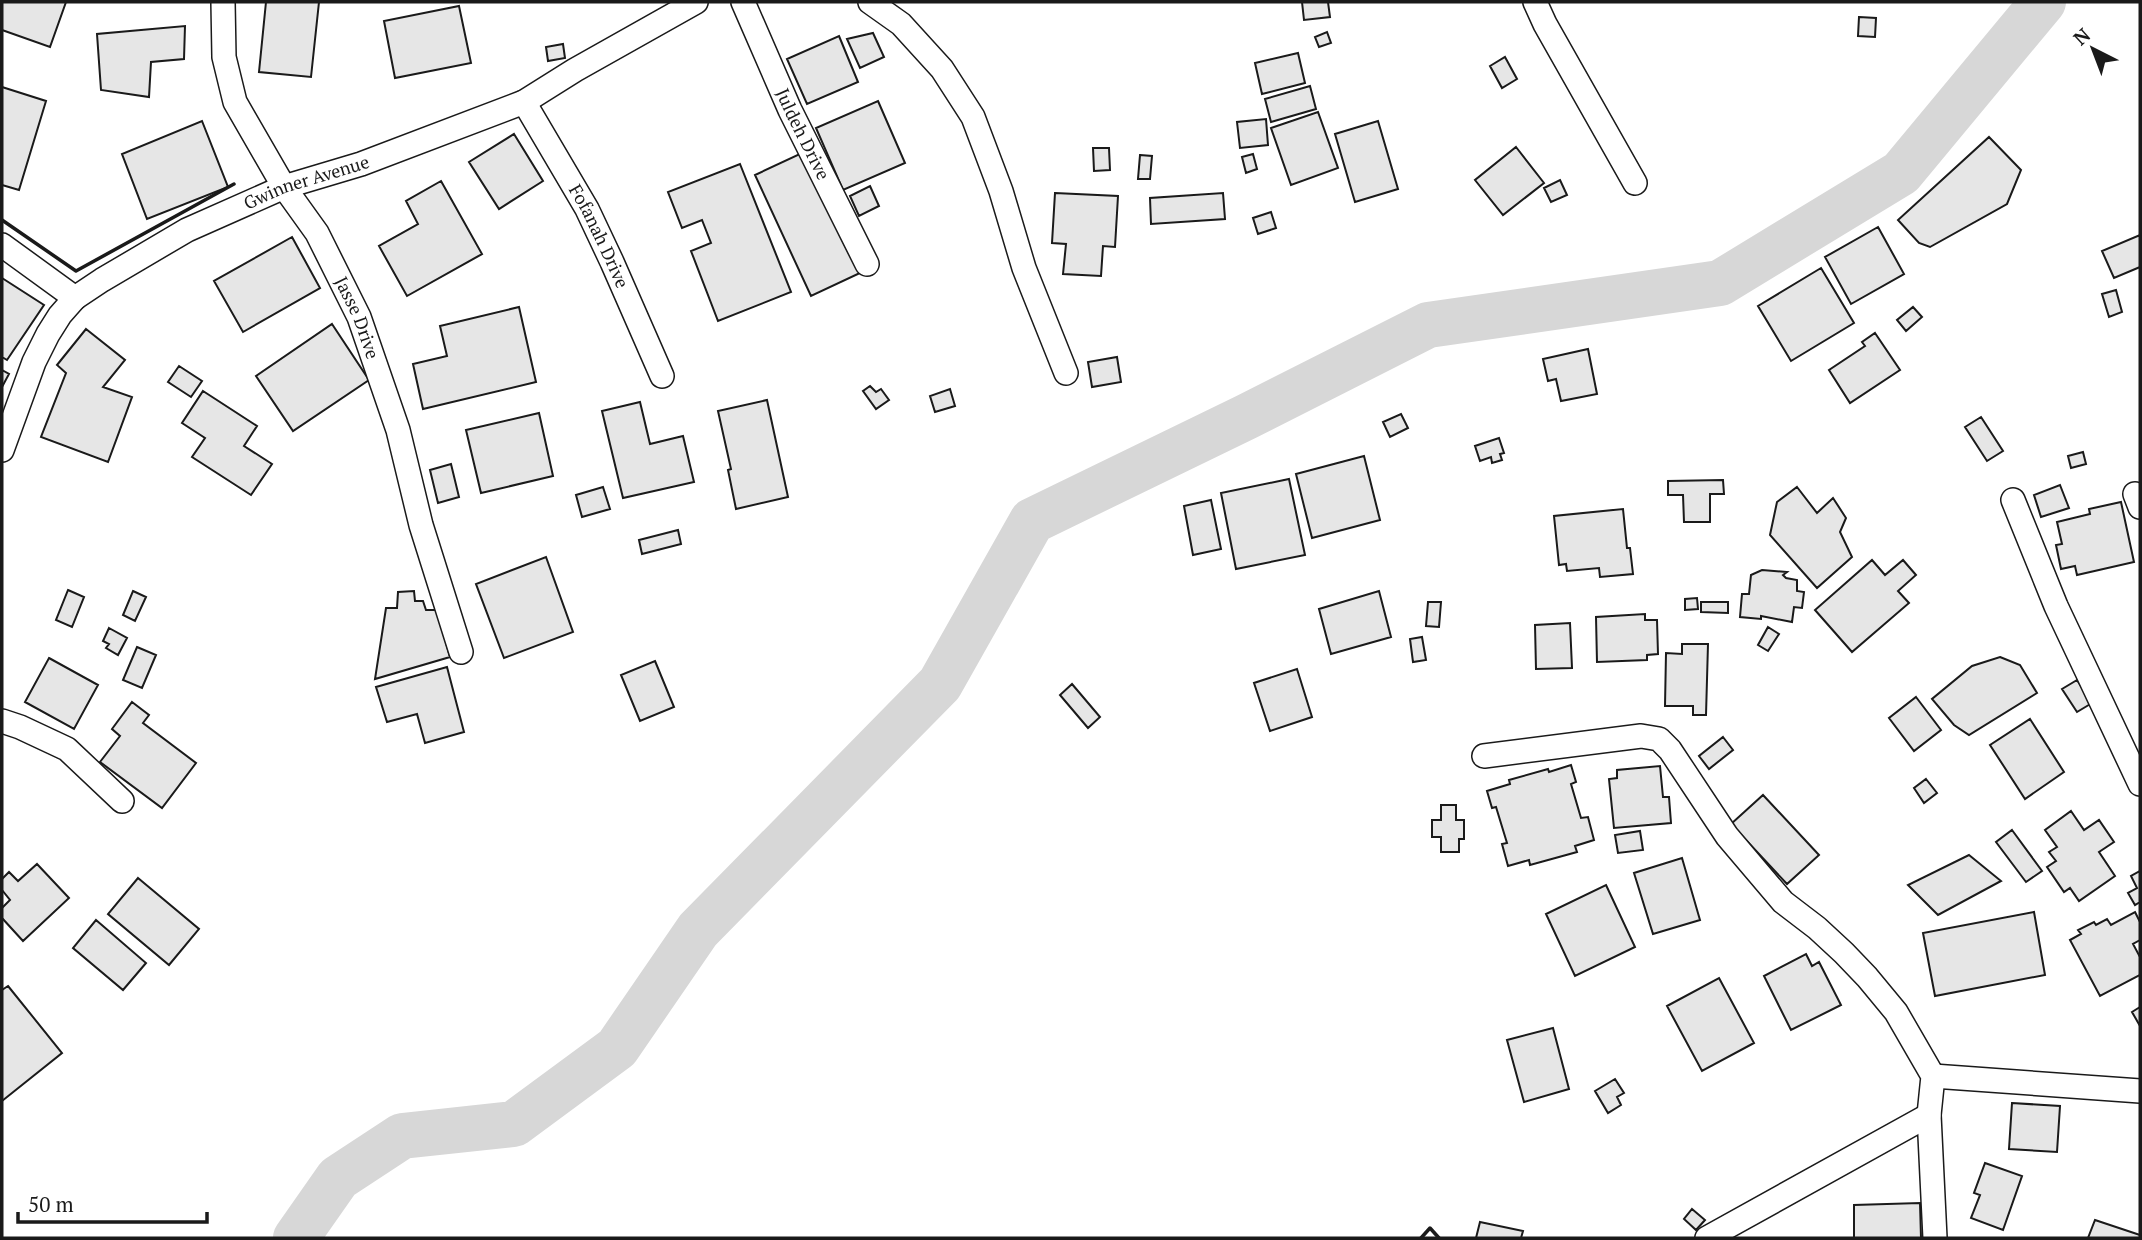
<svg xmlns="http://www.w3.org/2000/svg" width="2142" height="1240" viewBox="0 0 2142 1240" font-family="'PT Serif',serif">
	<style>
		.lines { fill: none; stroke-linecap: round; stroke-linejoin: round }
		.river { stroke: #d7d7d7; stroke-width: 46 }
		.building { fill: #e6e6e6; stroke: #1a1a1a; stroke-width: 2 }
		.minor-casing { stroke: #1a1a1a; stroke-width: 26 }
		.minor { stroke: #fff; stroke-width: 23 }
		.wall { stroke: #1a1a1a; stroke-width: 3.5 }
		.labels { text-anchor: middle; stroke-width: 5; stroke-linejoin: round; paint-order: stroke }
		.street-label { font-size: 18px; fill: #1a1a1a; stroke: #fff }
	</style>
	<rect width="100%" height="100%" fill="#fff"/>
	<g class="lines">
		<path class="river" d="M296,1238L338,1178L402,1136L514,1124L617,1048L698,930L940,684L1032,521L1246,417L1428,325L1720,283L1901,173L2043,2"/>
	</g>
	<path class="building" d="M2,2H66L50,47L2,30Z
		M266,2H319L311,77L259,72Z
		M1302,2H1328L1330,17L1304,20Z
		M459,6L471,63L395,78L384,21Z
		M1859,17L1876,18L1875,37L1858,36Z
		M185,26L184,59L151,62L149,97L101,90L97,34Z
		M1327,32L1331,43L1319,47L1315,37Z
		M873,33L884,57L860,68L847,39Z
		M839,36L858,82L807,104L787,59Z
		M563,44L565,58L548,61L546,47Z
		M1298,53L1305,83L1262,94L1255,63Z
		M1505,57L1517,79L1502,88L1490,66Z
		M1310,86L1316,109L1271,122L1265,99Z
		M2,87L46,101L19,190L2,185Z
		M878,101L905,163L843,190L816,128Z
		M1318,112L1338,168L1291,185L1271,128Z
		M1266,119L1268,145L1240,148L1237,122Z
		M202,121L228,187L147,219L122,154Z
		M1378,121L1398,189L1355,202L1335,134Z
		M514,134L543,181L499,209L469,162Z
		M1989,137L2021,170L2007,204L1930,247L1919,243L1898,220Z
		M1516,147L1544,183L1503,215L1475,180Z
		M1093,148H1109L1110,170L1094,171Z
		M804,152L860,273L811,296L755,175Z
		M1253,154L1257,169L1246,173L1242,157Z
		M1140,155L1152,156L1150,179H1138Z
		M740,164L791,292L718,321L691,251L711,243L702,220L682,228L668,192Z
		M1560,180L1567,195L1551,202L1544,188Z
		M441,181L482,254L407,296L379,246L418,224L406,201Z
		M870,186L879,206L859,216L850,196Z
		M1055,193L1118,196L1115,247L1103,246L1101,276L1063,274L1066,244L1052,243Z
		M1223,193L1225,219L1151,224L1150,198Z
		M1271,212L1276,228L1258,234L1253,218Z
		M1878,227L1904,274L1851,304L1825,257Z
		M2140,235V267L2114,278L2102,251Z
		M292,237L320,288L243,332L214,281Z
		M1821,268L1854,323L1791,361L1758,306Z
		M2,278L44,305L7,360L2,357Z
		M2116,290L2122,312L2109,317L2102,294Z
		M519,307L536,382L423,409L413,364L447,356L440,326Z
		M1913,307L1922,317L1906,331L1897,320Z
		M332,324L369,380L293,431L256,376Z
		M86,329L125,360L103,387L132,397L108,462L41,437L66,373L57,365Z
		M1875,333L1900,370L1850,403L1829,370L1865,346L1862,342Z
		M1588,349L1597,394L1561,401L1556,379L1548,381L1543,359Z
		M1117,357L1121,382L1092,387L1088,362Z
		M179,366L202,381L191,397L168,382Z
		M2,370L9,374L2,387Z
		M870,386L876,392L881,389L889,400L876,409L863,391Z
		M950,389L955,406L935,412L930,396Z
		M203,391L257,426L244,446L272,464L251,495L192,457L205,438L182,423Z
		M767,400L788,497L736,509L728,470L731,469L718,411Z
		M640,402L650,444L683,436L694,482L623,498L602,411Z
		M539,413L553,476L481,493L466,430Z
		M1401,414L1408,428L1390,437L1383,422Z
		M1981,417L2003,451L1987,461L1965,427Z
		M1499,438L1504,453L1500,454L1502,460L1492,463L1491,457L1480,461L1475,446Z
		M2083,452L2086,464L2071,468L2068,456Z
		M1364,456L1380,520L1312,538L1296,474Z
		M451,464L459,497L438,503L430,470Z
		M1289,479L1305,555L1236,569L1221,493Z
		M1723,480L1724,494H1710V522H1684L1683,495H1668V481Z
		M2060,485L2069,508L2041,517L2034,495Z
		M603,487L610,509L582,517L576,495Z
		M1797,487L1817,513L1833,498L1846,518L1840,532L1852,557L1817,588L1770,535L1777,502Z
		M1211,500L1221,549L1193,555L1184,506Z
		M2121,502L2134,562L2077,575L2075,566L2061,569L2056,545L2062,544L2057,522L2090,514L2089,509Z
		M1623,509L1627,548H1630L1633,574L1600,577L1599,568L1567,571L1566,564L1559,565L1554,516Z
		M678,530L681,544L642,554L639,540Z
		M546,557L573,632L504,658L476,584Z
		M1872,560L1885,575L1903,560L1916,575L1898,591L1909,603L1852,652L1815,610Z
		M1762,570L1787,572L1783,575L1786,578L1797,580V591L1804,592L1802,608L1794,607L1792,622L1761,616V619L1740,617L1742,594H1749L1751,575Z
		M68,590L84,597L72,627L56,620Z
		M133,591L146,597L135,621L123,615Z
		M414,591L415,601H423L426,610H437L450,657L375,679L386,608H397L398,592Z
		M1379,591L1391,637L1331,654L1319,609Z
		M1697,598L1698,609L1685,610V599Z
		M1428,602H1441L1439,627L1426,626Z
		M1701,602H1728V613L1701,612Z
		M1645,614V620H1657L1658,654L1647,655V660L1597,662L1596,617Z
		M1570,623L1572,668L1536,669L1535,625Z
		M1768,627L1779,634L1768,651L1758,645Z
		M109,628L127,638L118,655L106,648L109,644L103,641Z
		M1422,637L1426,660L1413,662L1410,639Z
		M1682,644H1708L1706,715H1693V706H1665L1666,653L1682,654Z
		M137,647L156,655L142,688L123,680Z
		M2000,657L2020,665L2037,693L1969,735L1954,725L1932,699L1972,666Z
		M49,658L98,685L74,729L25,702Z
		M655,661L674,707L640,721L621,675Z
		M447,667L464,732L425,743L417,714L387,722L376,687Z
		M1297,669L1312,717L1270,731L1254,683Z
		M2077,680L2092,703L2077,712L2062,689Z
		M1072,684L1100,717L1088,728L1060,695Z
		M1916,697L1941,730L1914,751L1889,718Z
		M132,702L149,715L143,723L196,763L162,808L100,762L120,736L112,729Z
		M2030,719L2064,772L2025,799L1990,745Z
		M1723,737L1733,750L1709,769L1699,756Z
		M1571,765L1576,782L1571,784L1581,818L1588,817L1594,840L1575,846L1577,852L1530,865L1529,860L1508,866L1502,844L1507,843L1496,807L1492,808L1487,791L1510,784L1509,780L1548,769L1549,772Z
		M1660,766L1663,797H1669L1671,823L1614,828L1609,779L1617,778V770Z
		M1926,779L1937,793L1924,803L1914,788Z
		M1763,795L1819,855L1787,884L1731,824Z
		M1441,805H1456V820H1464V839H1459V852H1441V837H1432V820H1441Z
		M2071,811L2084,830L2099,820L2114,842L2099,852L2115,876L2079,901L2070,888L2064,892L2047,867L2056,861L2049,852L2057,847L2045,830Z
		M2012,830L2042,871L2026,882L1996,842Z
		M1640,831L1643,850L1618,853L1615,835Z
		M1969,855L2001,881L1938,915L1908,885Z
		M1682,858L1700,920L1653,934L1634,873Z
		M37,864L69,898L23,941L2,918V908L10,900L2,890V879L9,872L18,881Z
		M2140,871V902L2135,905L2128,893L2137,888L2131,876Z
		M138,878L199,929L169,965L108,914Z
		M1606,885L1635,947L1575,976L1546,914Z
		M2034,912L2045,975L1935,996L1923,933Z
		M2135,912L2140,922V940L2133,944L2140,957V975L2100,996L2070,940L2081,934L2078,930L2094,922L2096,925L2107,919L2111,925Z
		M96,920L146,963L123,990L73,948Z
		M1806,954L1812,966L1819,962L1841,1005L1791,1030L1764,976Z
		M1719,978L1754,1043L1702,1071L1667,1006Z
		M8,986L62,1053L2,1101V990Z
		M2140,1007V1026L2132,1012Z
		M1553,1028L1569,1089L1524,1102L1507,1040Z
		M1615,1079L1624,1093L1617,1097L1621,1105L1608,1113L1595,1091Z
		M2012,1103L2060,1106L2057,1152L2009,1149Z
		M1985,1163L2022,1176L2003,1230L1971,1218L1980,1195L1974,1193Z
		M1920,1203L1921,1238H1854V1205Z
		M1692,1209L1705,1220L1696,1230L1684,1219Z
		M2095,1220L2140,1235V1238H2088Z
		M1480,1222L1523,1231L1521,1238H1476Z"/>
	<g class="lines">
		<g class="minor-casing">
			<g id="minor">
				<path id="s1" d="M223,2L224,57L235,102L284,187L317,233L359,317L398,430L421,525L461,652"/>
				<path id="s2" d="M743,2L790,110L867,264"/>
				<path d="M870,2L901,24L942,69L973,117L1001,191L1024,268L1066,373"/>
				<path d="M1535,2L1545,24L1635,183"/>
				<path id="s3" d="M524,102L587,209L612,262L662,376"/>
				<path d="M2,245L75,298"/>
				<path id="s4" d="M2,450L34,362L48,334L60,315L75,298L102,280L187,230L284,187L361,164L524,102L575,70L696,2"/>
				<path d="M2135,494L2140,507"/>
				<path d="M2013,500L2056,606L2140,784"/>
				<path d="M2,721L20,727L67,749L122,801"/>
				<path d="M1484,756L1641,736L1659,739L1670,750L1727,836L1783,902L1817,928L1844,953L1867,977L1896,1012L1933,1076L1929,1115L1935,1238"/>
				<path d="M1933,1076L2140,1091"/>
				<path d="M1707,1238L1929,1115"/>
			</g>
		</g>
		<use href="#minor" class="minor"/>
		<path class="wall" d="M2,220L76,271L234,184
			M1421,1238L1430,1228L1439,1238"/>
	</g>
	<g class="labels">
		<g class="street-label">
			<text dy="6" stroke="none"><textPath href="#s2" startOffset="145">Juldeh Drive</textPath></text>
			<text dy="6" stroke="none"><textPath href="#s4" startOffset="430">Gwinner Avenue</textPath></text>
			<text dy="6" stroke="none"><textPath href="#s3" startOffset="154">Fofanah Drive</textPath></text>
			<text dy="6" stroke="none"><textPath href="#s1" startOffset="350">Jasse Drive</textPath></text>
		</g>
	</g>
	<rect width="2142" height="1240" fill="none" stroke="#1a1a1a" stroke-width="7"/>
	<g transform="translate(2093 49) rotate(318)" stroke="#ffffff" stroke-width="5" paint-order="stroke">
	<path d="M0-5L12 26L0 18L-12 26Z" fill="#1a1a1a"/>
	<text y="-10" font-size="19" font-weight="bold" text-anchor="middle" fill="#1a1a1a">N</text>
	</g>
	<path d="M18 1212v10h189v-10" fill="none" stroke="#1a1a1a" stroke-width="3.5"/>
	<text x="28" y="1212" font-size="21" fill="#1a1a1a" stroke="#ffffff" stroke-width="5" paint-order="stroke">50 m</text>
</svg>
